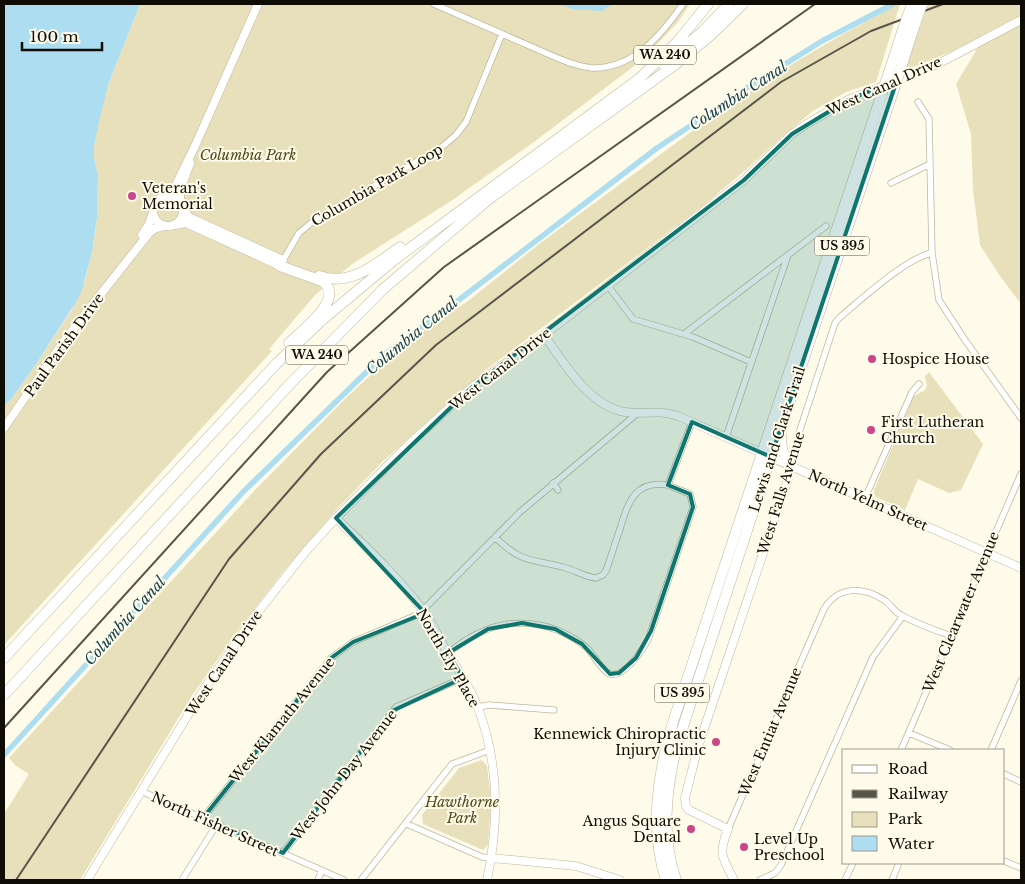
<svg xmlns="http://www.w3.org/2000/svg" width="1025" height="884" viewBox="0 0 1025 884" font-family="'Libre Baskerville',serif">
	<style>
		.green { fill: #e8e0bb }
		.water { fill: #adddf0 }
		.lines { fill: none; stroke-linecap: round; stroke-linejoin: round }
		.canal { stroke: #adddf0; stroke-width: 5.5 }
		.minor-casing { stroke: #bdb89d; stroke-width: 7 }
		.tertiary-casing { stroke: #bdb89d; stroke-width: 9 }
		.trunk-casing { stroke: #bdb89d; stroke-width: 11 }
		.motorway-casing { stroke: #bdb89d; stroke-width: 11 }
		.minor { stroke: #fff; stroke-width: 5.5 }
		.tertiary { stroke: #fff; stroke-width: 8 }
		.trunk { stroke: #fff; stroke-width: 10 }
		.motorway { stroke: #fff; stroke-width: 10 }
		.rail { stroke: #57554a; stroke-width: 2 }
		.motorway-bridge-casing { stroke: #bdb89d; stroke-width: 11; stroke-linecap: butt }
		.motorway-bridge { stroke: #fff; stroke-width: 10 }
		.marked { fill: #0f766e; fill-opacity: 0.2; stroke: #0f766e; stroke-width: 4; stroke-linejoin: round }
		.poi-dot { fill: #ca4689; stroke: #fefbea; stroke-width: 2 }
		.labels { text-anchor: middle; stroke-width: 4; stroke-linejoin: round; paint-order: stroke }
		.shield { fill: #fefbea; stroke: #565449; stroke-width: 1 }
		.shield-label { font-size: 12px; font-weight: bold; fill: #0e0c04 }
		.street-label { font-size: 14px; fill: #0e0c04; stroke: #fefbea }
		.park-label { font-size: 14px; font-style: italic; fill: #534817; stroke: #fefbea }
		.poi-label { font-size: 14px; fill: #0e0c04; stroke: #fefbea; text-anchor: start }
		.water-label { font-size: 15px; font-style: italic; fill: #184150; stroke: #fefbea }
	</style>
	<rect width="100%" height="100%" fill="#fefbea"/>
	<path class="green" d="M140,4H690L678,22L642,60L538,139L451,201L352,264L315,295L269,349L272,351L4,645V406L12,398L38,361L72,309L85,280L92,252L97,218L98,175L94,159V146L98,121L109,82Z
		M898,4H900L876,82L846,92L813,111L784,135L749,167L703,206L487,369L383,461L338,508L283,572L241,626L193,694L80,880H4V814L29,774L15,765L9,758L255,490L346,398L405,343L468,301L543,241L699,126L772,76L843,34Z
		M928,4H1021V15L953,51L904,71Z
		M1021,23V304L1000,276L980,245L973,190L971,134L956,84L980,44Z
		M929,372L983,444L961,490L949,493L918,479L905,510L876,497L874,494V490L914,396L925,390L927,386L925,376Z
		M482,760L487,766L491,799L488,845L483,850L423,824L422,815L459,768Z"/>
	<path class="water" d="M4,4H140L109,82L99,121L94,146V159L98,175L97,218L92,252L82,290L76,302L38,361L12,398L4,406Z
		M558,4H613L602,11L572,9Z"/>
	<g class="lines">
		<path class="canal" d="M4,755L243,492L385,354L451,306L657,148L753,84L822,41L893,4"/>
		<g class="minor-casing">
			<path id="minor" d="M434,4L555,57C567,62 579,67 592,68C634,69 662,34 683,4
				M918,102L929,119L932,253L939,300L965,340L1021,418
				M891,183L930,164
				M282,262L299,233L316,219L442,147L456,135L466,122L502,34
				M608,286L633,319L693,337L751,362
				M684,334L826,226
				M726,437L788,255
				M791,464L796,442L835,323L840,317C862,299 906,258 932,253
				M553,483L558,490
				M865,498L912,392L919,384
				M495,537C523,565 532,558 566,568C576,571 586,577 596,578L603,575L606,571C611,557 615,543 620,529C628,503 634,480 668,485
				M448,653C457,646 466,639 477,634C513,615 556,622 587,648C593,654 603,672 610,674C625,678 642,650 648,640L693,507L690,494L668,485L692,422
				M478,707L489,705L554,710
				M909,733L950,750
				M901,750L1021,474
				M991,750L1021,681
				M1004,774L1021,782
				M141,791L344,880
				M203,818L331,658L353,642L419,614L520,512L639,412
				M407,824L482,857L491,858
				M728,829L824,609C838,586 863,586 884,600C891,604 894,612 901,615C917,624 935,630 951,636
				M283,853L396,707L463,678
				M1004,861L1021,868
				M182,880L217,824
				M318,880L322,870
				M361,880L452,764L490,750
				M760,880L775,873L781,865L873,657L903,616
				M845,880L853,863
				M892,880L899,863"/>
		</g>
		<g class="tertiary-casing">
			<path id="tertiary" d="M153 211a15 15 0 1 1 30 0a15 15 0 1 1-30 0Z
				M163,196L174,189L195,146L258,4
				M180,202V190L190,163
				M183,208L188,216L195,220L283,260
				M175,225L186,223L280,266
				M142,235L149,224L153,212
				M544,335C564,363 589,406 625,412C644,415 657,409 678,416L1021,568
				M4,428L66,338L150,232L156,228L164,226
				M336,518C366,547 397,576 422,609C432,622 439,638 447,652C458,670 471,688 478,708C499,763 499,823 487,880
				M491,858L576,866L620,880
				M87,880L202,692L254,617L307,550L336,518L406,447L471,388L544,335L744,180L792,134L805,125L848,100L938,64L1021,20
				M734,880C722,857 718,854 728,829L689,810L686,806L685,798L698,747L788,479L791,466"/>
		</g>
		<g class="trunk-casing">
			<path id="trunk" d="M666,880C649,827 658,771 674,719L762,453
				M676,880C661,836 666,792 676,748L771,457"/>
		</g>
		<g class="motorway-casing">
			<path id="motorway" d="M892,63L902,32
				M663,64L702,32L729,4
				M901,68L912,33
				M280,266L322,281C347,298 301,331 289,343
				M319,276C351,287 376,264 400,247
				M781,435L782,450L791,466
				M762,453L882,93
				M771,457L894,89
				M4,658L277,363L321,321L394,260L640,78L678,41L708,4
				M4,695L290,384L382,290L489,199L676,64L711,35L743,4"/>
		</g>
		<use href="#minor" class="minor"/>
		<use href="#tertiary" class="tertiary"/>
		<use href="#trunk" class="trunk"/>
		<use href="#motorway" class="motorway"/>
		<path class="rail" d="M4,728L327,372L444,267L815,4
			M16,880L229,559L321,454L436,345L781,82L871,31L943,4"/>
		<g class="motorway-bridge-casing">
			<path id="motorway-bridge" d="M902,32L912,4
				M912,33L922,4
				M894,89L901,68
				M882,93L892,63"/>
		</g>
		<use href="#motorway-bridge" class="motorway-bridge"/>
	</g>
	<path class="marked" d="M897,80L771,457L692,422L668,485L690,494L693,507L651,631L636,658L619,673L610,674L582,644L555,629L522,623L488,629L448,653L463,678L392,711L283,853L203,818L331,658L353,642L425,613L336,518L471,388L744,180L792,134L848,100Z"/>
	<g class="poi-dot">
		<circle cx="132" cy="196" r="5"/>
		<circle cx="872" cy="359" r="5"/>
		<circle cx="871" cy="430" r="5"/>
		<circle cx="716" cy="742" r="5"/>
		<circle cx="691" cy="829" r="5"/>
		<circle cx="744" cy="847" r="5"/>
	</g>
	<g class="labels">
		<g class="shield">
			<rect x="634" y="45.5" width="62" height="19" rx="4"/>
			<rect x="814.5" y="236.5" width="55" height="19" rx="4"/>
			<rect x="286" y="345.5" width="62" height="19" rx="4"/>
			<rect x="654.5" y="683.5" width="55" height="19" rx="4"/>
		</g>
		<g class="shield-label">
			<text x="665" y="59">WA 240</text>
			<text x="842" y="250">US 395</text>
			<text x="317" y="359">WA 240</text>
			<text x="682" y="697">US 395</text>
		</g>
		<g class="street-label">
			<text transform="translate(884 86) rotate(-24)" y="5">West Canal Drive</text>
			<text transform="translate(377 185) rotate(-30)" y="5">Columbia Park Loop</text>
			<text transform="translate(64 345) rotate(-54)" y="5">Paul Parish Drive</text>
			<text transform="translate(500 369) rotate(-38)" y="5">West Canal Drive</text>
			<text transform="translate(777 439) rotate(-72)" y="5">Lewis and Clark Trail</text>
			<text transform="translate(781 493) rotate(-73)" y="5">West Falls Avenue</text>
			<text transform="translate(868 500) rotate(24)" y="5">North Yelm Street</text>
			<text transform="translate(961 612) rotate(-67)" y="5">West Clearwater Avenue</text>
			<text transform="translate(448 658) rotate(60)" y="5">North Ely Place</text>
			<text transform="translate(224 663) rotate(-56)" y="5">West Canal Drive</text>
			<text transform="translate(282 720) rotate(-51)" y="5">West Klamath Avenue</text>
			<text transform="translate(770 732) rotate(-67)" y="5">West Entiat Avenue</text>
			<text transform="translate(344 775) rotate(-52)" y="5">West John Day Avenue</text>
			<text transform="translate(215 824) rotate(24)" y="5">North Fisher Street</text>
		</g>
		<g class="park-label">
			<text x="248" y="160">Columbia Park</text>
			<text x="462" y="807">Hawthorne<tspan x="462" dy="16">Park</tspan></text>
		</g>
		<g class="poi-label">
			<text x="142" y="193">Veteran's<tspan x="142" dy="16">Memorial</tspan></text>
			<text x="882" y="364">Hospice House</text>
			<text x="881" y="427">First Lutheran<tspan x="881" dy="16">Church</tspan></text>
			<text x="706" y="739" text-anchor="end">Kennewick Chiropractic<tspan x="706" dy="16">Injury Clinic</tspan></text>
			<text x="681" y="826" text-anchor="end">Angus Square<tspan x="681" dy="16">Dental</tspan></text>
			<text x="754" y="844">Level Up<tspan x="754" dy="16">Preschool</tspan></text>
		</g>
		<g class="water-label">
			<text transform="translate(738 96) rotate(-33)" y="5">Columbia Canal</text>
			<text transform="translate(412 336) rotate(-39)" y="5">Columbia Canal</text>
			<text transform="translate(125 621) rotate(-48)" y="5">Columbia Canal</text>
		</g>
	</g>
	<rect width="1025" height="884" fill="none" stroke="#0e0c04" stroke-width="10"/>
	<rect x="842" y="749" width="162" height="115" fill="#fefbea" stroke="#9e9b8e"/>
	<rect x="852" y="765" width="25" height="8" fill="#ffffff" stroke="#9e9b8e"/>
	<text x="888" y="774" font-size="15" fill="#0e0c04">Road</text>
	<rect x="852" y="790" width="25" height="8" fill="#57554a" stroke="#9e9b8e"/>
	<text x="888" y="799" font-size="15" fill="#0e0c04">Railway</text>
	<rect x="852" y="812" width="25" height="15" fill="#e8e0bb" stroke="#9e9b8e"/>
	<text x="888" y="824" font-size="15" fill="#0e0c04">Park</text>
	<rect x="852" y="836" width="25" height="15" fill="#adddf0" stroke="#9e9b8e"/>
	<text x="888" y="849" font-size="15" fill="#0e0c04">Water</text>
	<path d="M22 42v8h80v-8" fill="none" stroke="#0e0c04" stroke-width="2.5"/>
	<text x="30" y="42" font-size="15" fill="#0e0c04" stroke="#fefbea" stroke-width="4" paint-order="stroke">100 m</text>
</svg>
